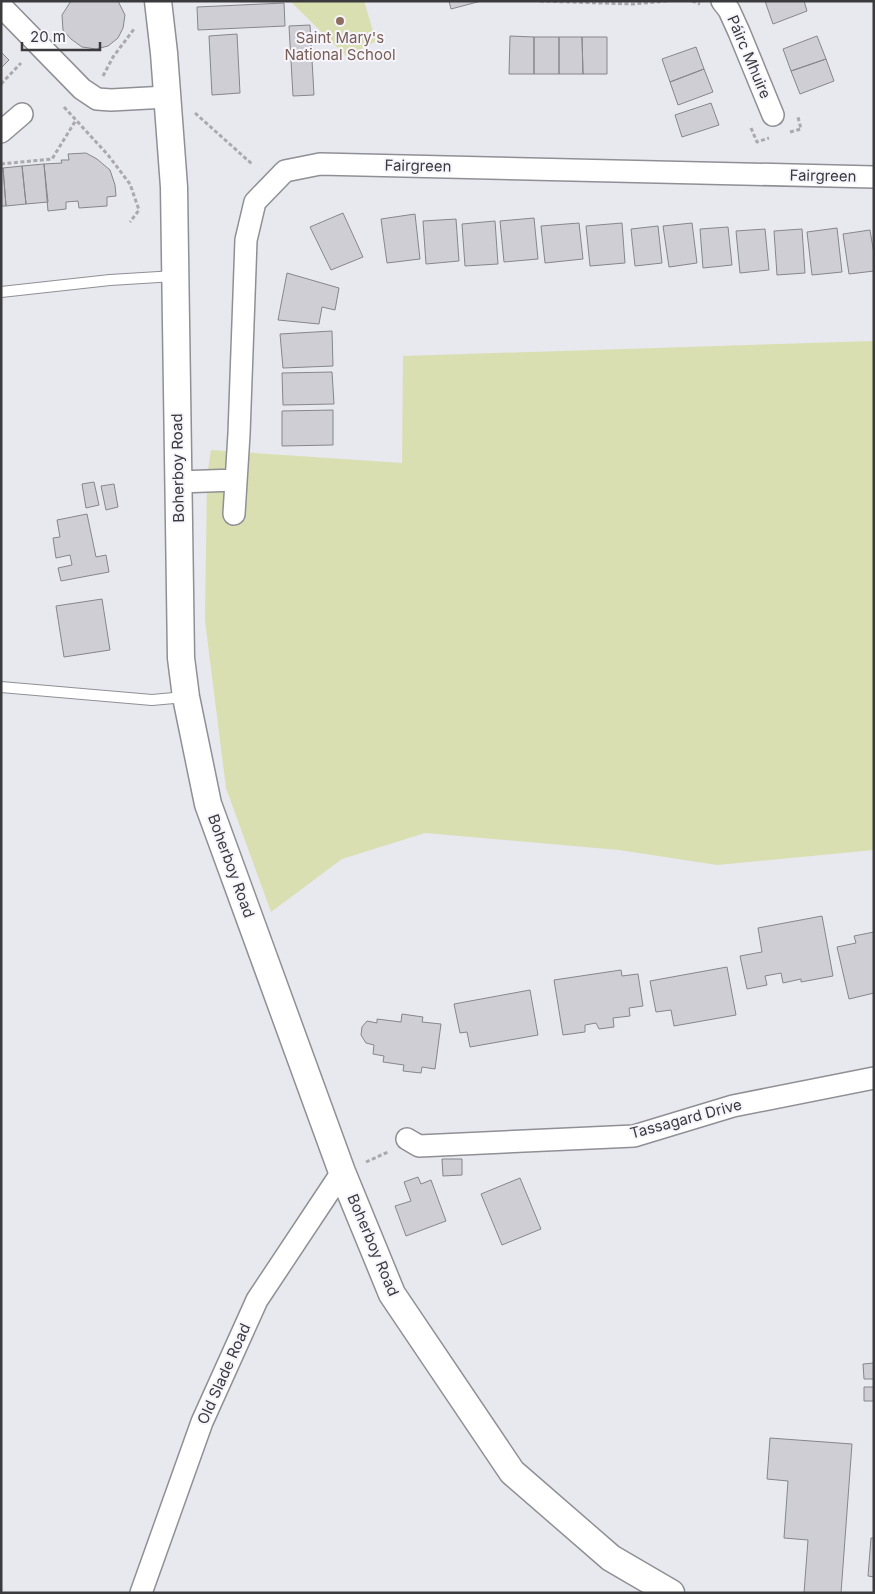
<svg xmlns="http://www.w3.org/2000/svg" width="875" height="1594" viewBox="0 0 875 1594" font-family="Inter,sans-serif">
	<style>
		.green { fill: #dadfb2 }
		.building { fill: #ceced4; stroke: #86868c }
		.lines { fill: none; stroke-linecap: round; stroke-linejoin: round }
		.service-casing { stroke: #8f8f95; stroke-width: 12 }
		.minor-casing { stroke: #8f8f95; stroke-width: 24 }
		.tertiary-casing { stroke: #8f8f95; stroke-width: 29 }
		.path { stroke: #a9a9ae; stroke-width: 3; stroke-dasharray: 4 2.5; stroke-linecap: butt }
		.service { stroke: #fff; stroke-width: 10 }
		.minor { stroke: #fff; stroke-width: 21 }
		.tertiary { stroke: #fff; stroke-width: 26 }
		.education-dot { fill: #8d6e63; stroke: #f6f5fc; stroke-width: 2 }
		.labels { text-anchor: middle; stroke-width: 4; stroke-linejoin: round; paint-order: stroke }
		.education-label { font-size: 15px; fill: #785e54; stroke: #f6f5fc }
		.street-label { font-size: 15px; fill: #3b3b3e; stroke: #f6f5fc }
	</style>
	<rect width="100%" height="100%" fill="#e8e8ef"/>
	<path class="green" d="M290,1H364L376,41L347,57Z
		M874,341V850L717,865L619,850L425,833L342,859L271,912L226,788L205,621L207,476L211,450L402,463L403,356Z"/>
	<path class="building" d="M71,1H118L125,15L123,28L118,38L108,46L96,49L82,47L71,39L63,30L62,15Z
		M449,1H481L451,9Z
		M765,1H804L807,11L773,24Z
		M284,3L285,26L198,30L197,7Z
		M310,25L314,95L293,96L289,26Z
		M237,34L240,93L212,95L209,36Z
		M510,36L534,37V74H509Z
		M817,36L826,59L791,71L783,49Z
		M534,37H559V74H534Z
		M559,37H582L583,74H559Z
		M582,37H607V74H583Z
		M696,47L704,69L670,82L662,59Z
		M1,52L9,60L1,68Z
		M826,59L834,81L800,94L791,71Z
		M704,69L713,92L678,105L670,82Z
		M711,103L719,125L682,137L675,115Z
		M86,153L97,159L110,170L115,185L116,196L107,197V206L79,208L78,201L66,202V209L48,211L44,164L62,163L61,160H69L68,154Z
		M44,164L48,202L26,204L22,166Z
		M22,166L26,204L6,206L3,168Z
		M1,168H3L6,206H1Z
		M343,213L363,257L331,270L310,227Z
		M415,214L420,259L387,263L381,219Z
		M534,218L538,259L504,262L500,221Z
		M456,219L459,261L426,264L423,221Z
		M495,221L498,264L465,266L462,224Z
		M579,223L583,259L545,263L541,226Z
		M622,223L625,263L590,266L586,226Z
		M692,223L697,263L669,267L663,226Z
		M658,226L662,263L635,266L631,229Z
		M728,227L732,265L703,268L700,229Z
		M837,228L842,272L812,275L807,232Z
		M765,229L769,270L740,273L736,231Z
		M802,229L805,273L777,275L774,231Z
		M870,230L874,254V271L849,274L843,234Z
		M287,273L339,288L335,310L322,307L319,324L278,320Z
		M332,331L333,366L283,368L280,334Z
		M332,372L334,404L283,405L282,373Z
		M333,410V445L282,446V411Z
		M94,482L99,505L86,508L82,484Z
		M114,484L118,507L106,510L101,486Z
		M87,514L96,557L106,555L109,572L61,581L58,568L72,565L70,555L56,558L53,538L60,537L57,520Z
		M102,599L110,650L64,657L56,606Z
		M822,916L833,976L801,982V979L783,983L781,973L765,976L767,985L747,989L740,956L762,952L758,928Z
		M874,932V993L849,999L837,947L856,943L854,936Z
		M727,967L736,1015L674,1026L671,1010L656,1012L650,981Z
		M621,970L622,976L638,974L643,1006L629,1008L630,1016L613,1018L614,1027L599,1029L596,1023L585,1025V1032L563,1035L554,980Z
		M530,990L538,1035L470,1047L467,1032L460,1033L454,1004Z
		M402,1014L423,1017L422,1022L441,1024L435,1069L422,1067L421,1073L403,1071L404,1065L383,1062L384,1056L373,1054L374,1045L366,1043L361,1035L362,1027L367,1021L377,1023V1019L401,1022Z
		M442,1159H462V1175L443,1176Z
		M418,1177L421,1184L431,1180L446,1221L406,1236L395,1206L411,1201L404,1182Z
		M520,1178L541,1229L502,1245L481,1194Z
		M874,1363V1379H864L863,1364Z
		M864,1387H874V1401H864Z
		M770,1438L852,1444L841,1593H804L808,1540L784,1538L788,1481L767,1479Z
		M871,1538H874V1577L868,1576Z"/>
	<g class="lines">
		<g class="service-casing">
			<path id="service" d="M1,292L110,280L175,276
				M1,687L152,700L185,697"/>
		</g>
		<g class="minor-casing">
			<path id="minor" d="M722,1L729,10L739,32L773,115
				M1,6L82,89L97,99L111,100L167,97
				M1,132L22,114
				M178,482L236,480
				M234,514L239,434L246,240L255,202L285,171L320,164L874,177
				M407,1139L419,1146L634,1136L733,1106L874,1078
				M141,1593L202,1422L257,1300L342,1172"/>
		</g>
		<g class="tertiary-casing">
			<path id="tertiary" d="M158,1L164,53L174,187L181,658L186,697L208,804L342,1172L392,1294L512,1472L611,1558L671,1593"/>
		</g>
		<path class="path" d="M540,1L633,4L667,1
			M692,1L700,4
			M103,76L113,57L134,29
			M1,84L21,63
			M64,107L108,155L130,184L139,210L130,222
			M195,113L252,164
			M751,128L757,142L769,138
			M790,132L801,129L798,117
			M1,164L52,159L76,120
			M366,1162L388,1152"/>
		<use href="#service" class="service"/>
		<use href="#minor" class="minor"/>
		<use href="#tertiary" class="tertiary"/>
	</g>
	<circle class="education-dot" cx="340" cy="21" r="5"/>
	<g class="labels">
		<g class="education-label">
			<text x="340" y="43">Saint Mary's<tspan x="340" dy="17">National School</tspan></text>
		</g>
		<g class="street-label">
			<text transform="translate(749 57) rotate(67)" y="5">Páirc Mhuire</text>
			<text transform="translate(418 166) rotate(1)" y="5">Fairgreen</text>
			<text transform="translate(823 176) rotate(1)" y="5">Fairgreen</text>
			<text transform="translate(178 468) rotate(-91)" y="5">Boherboy Road</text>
			<text transform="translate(231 866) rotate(70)" y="5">Boherboy Road</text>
			<text transform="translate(686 1119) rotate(-15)" y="5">Tassagard Drive</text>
			<text transform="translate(373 1245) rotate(67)" y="5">Boherboy Road</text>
			<text transform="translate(224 1374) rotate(-66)" y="5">Old Slade Road</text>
		</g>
	</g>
	<rect width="875" height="1594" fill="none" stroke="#3b3b3e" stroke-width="5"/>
	<path d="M22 42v8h78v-8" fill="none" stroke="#3b3b3e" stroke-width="2.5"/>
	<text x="30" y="42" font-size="15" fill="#3b3b3e" stroke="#f6f5fc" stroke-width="4" paint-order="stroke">20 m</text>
</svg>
